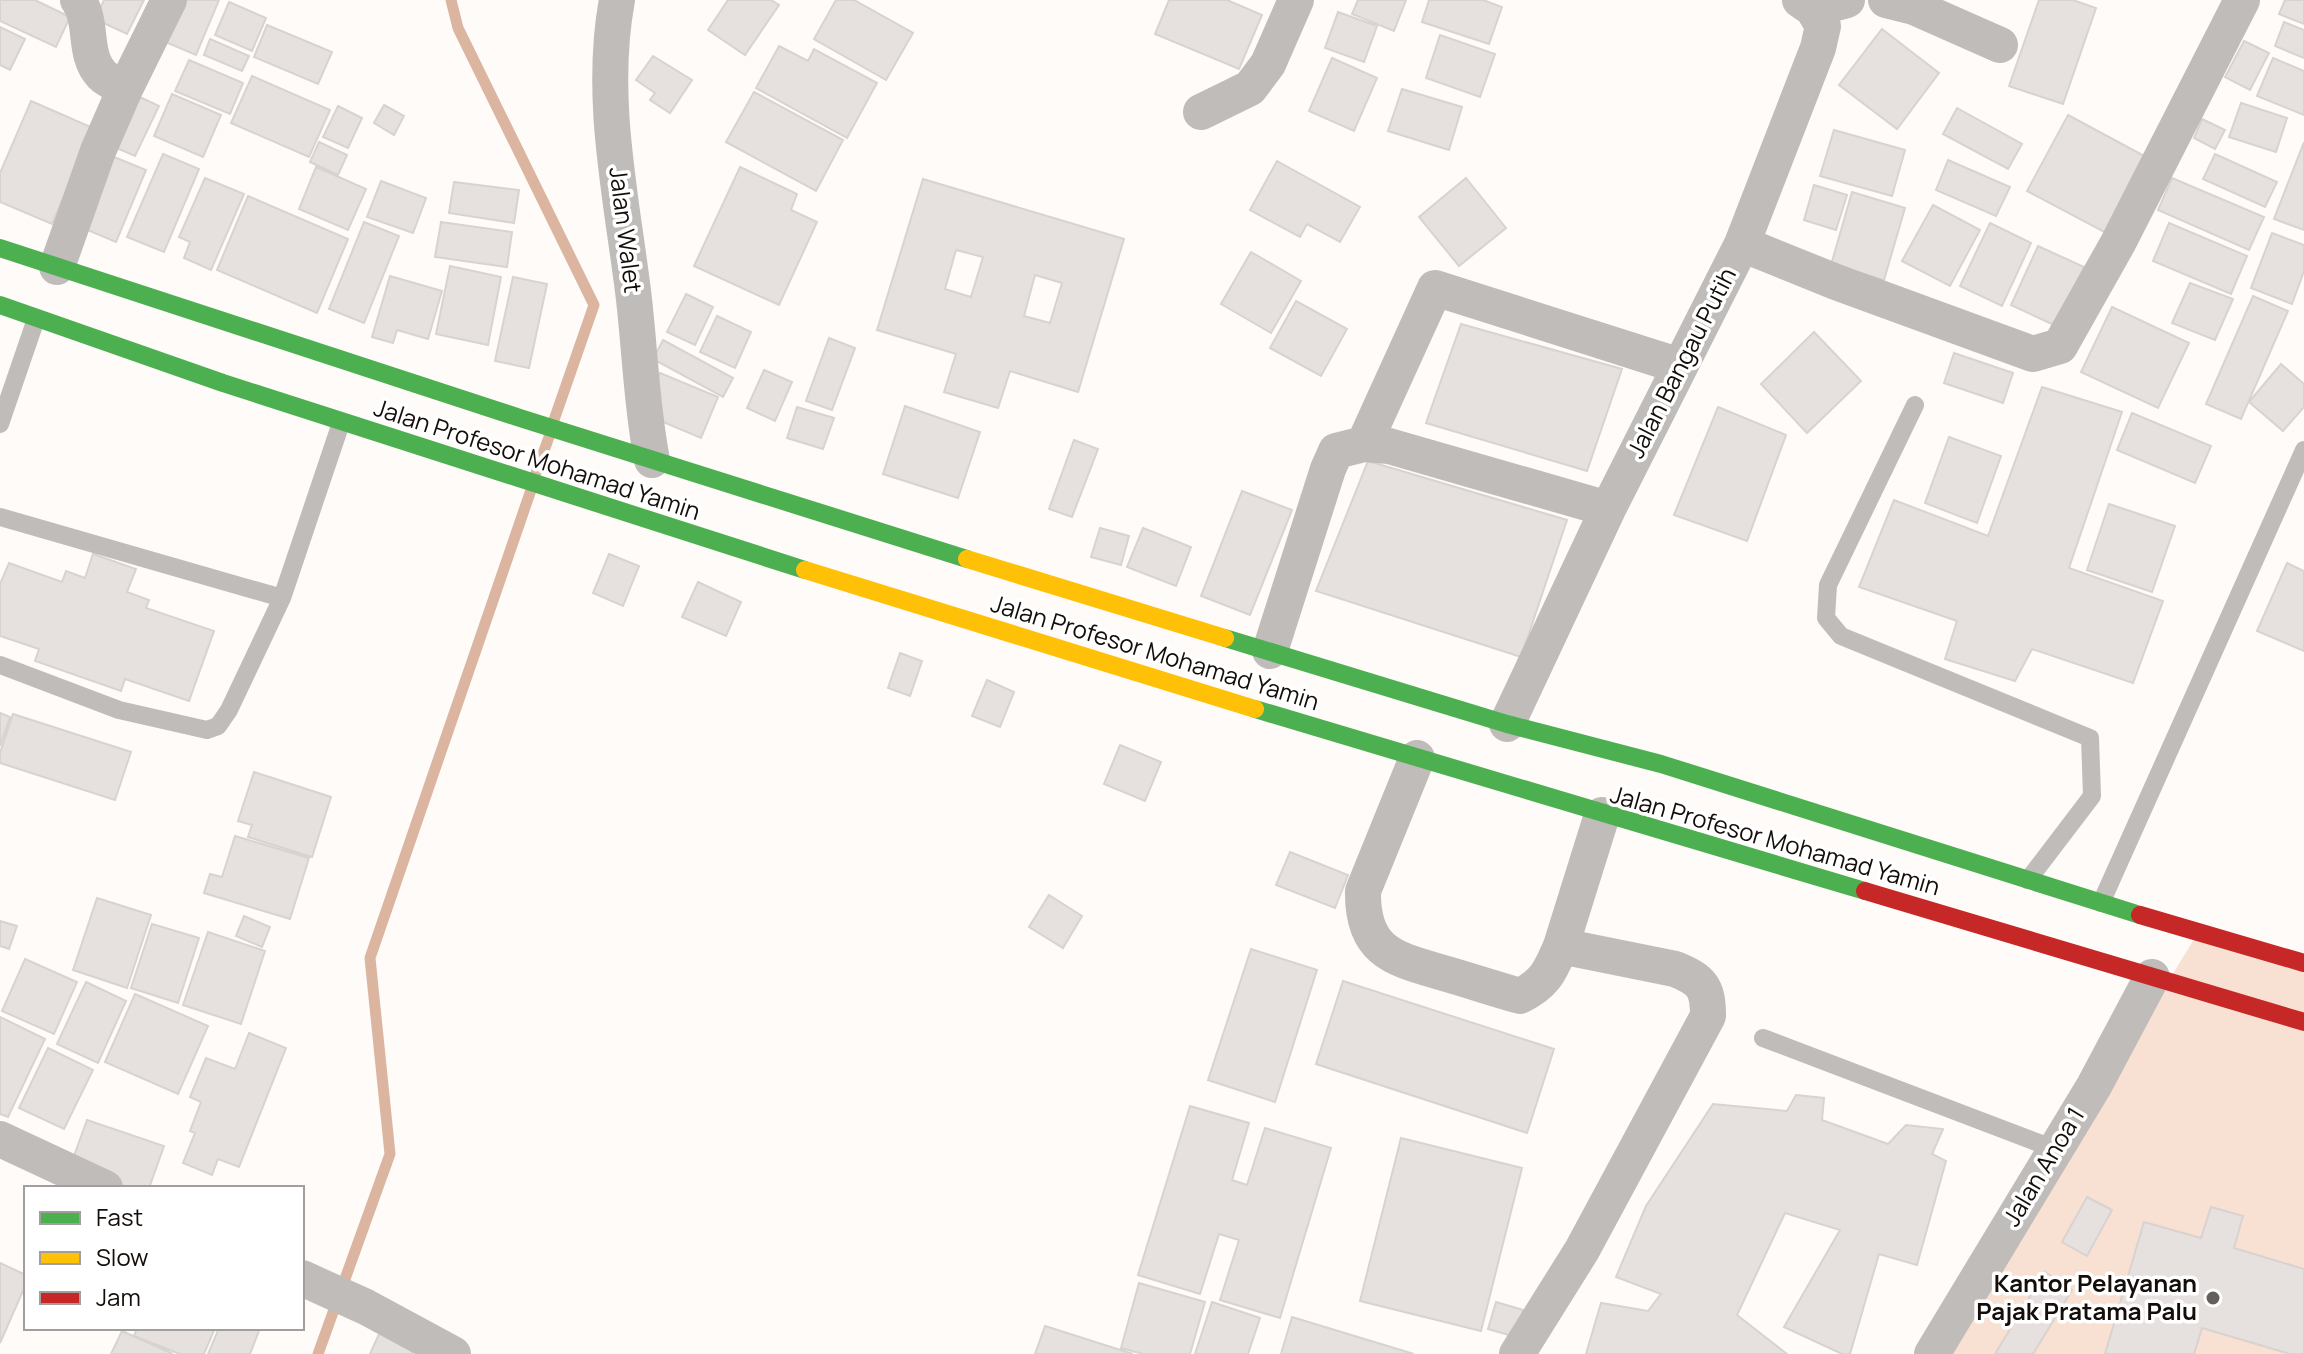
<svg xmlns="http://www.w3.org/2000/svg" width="2304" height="1354" viewBox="0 0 2304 1354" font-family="Manrope,sans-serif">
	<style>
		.green { fill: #f8e0d2 }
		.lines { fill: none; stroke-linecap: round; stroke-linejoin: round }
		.stream { stroke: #dcb5a1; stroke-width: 11 }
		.building { fill: #e6e1de; stroke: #d8d3d0; stroke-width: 2; fill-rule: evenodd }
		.lane { stroke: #bfbcba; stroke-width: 18 }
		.street { stroke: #bfbcba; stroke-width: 36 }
		.fast { stroke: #4caf50; stroke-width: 18 }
		.slow { stroke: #ffc107; stroke-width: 18 }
		.jam { stroke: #c62828; stroke-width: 18 }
		.poi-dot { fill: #66605d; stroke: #fff; stroke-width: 3 }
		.labels { text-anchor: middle; stroke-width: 7; stroke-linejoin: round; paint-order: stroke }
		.street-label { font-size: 24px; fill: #140d09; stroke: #fff }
		.poi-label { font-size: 24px; font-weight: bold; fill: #140d09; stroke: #fff; text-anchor: end }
	</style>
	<rect width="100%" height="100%" fill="#fefbf9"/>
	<path class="green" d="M2199,931L2304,962V1354H1936L2046,1182Z"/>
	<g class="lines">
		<path class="stream" d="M451,0L458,28L594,305L554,420
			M536,473L549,437
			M318,1354L390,1154L370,958L531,490"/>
	</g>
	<path class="building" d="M0,0H35L70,17L56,47L0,21Z
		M104,0H144L127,34L95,19Z
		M172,0H219L196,55L156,38Z
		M728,0H771L779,5L745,55L708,30Z
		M836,0H854L913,33L886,80L814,39Z
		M1169,0H1227L1262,15L1239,69L1155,34Z
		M1358,0H1406L1394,31L1352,14Z
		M1429,0H1483L1502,7L1489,44L1422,22Z
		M2039,0H2073L2096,8L2063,104L2009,86Z
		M2285,0H2304V24L2279,14Z
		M229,2L266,18L252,51L215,35Z
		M1338,12L1377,26L1364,62L1325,48Z
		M2284,22L2304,30V58L2275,46Z
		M267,25L332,52L318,84L254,57Z
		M0,27L25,39L10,70L0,65Z
		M1882,29L1939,73L1897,129L1839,85Z
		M1440,35L1495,54L1480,97L1426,78Z
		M210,39L249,56L242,71L204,55Z
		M2244,41L2269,53L2250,90L2225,77Z
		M779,46L808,61L814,49L877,83L847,138L756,88Z
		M653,56L692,80L670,113L650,100L655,93L636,80Z
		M1332,58L1377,78L1354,131L1309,111Z
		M2273,58L2304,71V115L2257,96Z
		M189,60L243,83L230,114L175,91Z
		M252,76L330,110L309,157L231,123Z
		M1402,89L1462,107L1449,150L1388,131Z
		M129,92L159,106L135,156L105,143Z
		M754,92L843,140L816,191L726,142Z
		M172,94L221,115L203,157L154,136Z
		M31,101L93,128L52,224L0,202V173Z
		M2241,103L2287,118L2276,152L2229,137Z
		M384,105L404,116L394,135L374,123Z
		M338,106L362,118L348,148L323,137Z
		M1957,108L2022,144L2008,169L1943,134Z
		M2068,115L2148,158L2108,234L2027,191Z
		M2202,119L2225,130L2215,149L2194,138Z
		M1834,130L1905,150L1892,196L1820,176Z
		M319,142L347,155L338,175L310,162Z
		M2304,142V230L2274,219Z
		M102,152L146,170L116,242L73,224Z
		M163,154L199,169L164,252L127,237Z
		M2215,154L2277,182L2265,207L2203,179Z
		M1948,160L2010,187L1996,216L1936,190Z
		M1277,161L1360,207L1340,242L1307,224L1300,237L1250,210Z
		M316,167L366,189L348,230L299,209Z
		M740,167L797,194L791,210L817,222L779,305L694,266Z
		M205,178L244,194L211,270L184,258L190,242L179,237Z
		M1466,178L1506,228L1459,266L1419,217Z
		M2172,178L2264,217L2249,250L2158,210Z
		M923,179L1124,239L1078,392L1010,371L998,408L944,392L956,354L877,330ZM956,250L983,257L971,297L945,289ZM1035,275L1062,283L1050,323L1024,316Z
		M381,181L426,198L413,233L367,217Z
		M454,182L519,190L514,223L449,213Z
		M1814,185L1847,195L1836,230L1804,220Z
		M1852,192L1905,208L1884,280L1831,265Z
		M248,196L348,239L317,313L217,270Z
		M1933,205L1980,230L1950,286L1902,261Z
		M364,222L399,236L364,323L329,309Z
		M441,222L512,232L507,267L435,257Z
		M1990,223L2031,243L2002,306L1960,286Z
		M2169,223L2247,256L2231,294L2153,261Z
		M2272,233L2304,245V271L2292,304L2251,288Z
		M2038,246L2084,267L2056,326L2011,305Z
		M1251,252L1301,281L1271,333L1221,304Z
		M450,266L501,277L488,345L436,334Z
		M390,276L442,291L428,339L397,330L393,343L372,337Z
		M513,277L547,284L529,368L495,361Z
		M2190,283L2233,299L2215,340L2172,323Z
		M686,294L713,307L695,345L667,332Z
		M2253,296L2288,311L2241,419L2206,404Z
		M1296,301L1347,329L1321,376L1270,348Z
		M2112,307L2189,343L2158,408L2081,372Z
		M717,316L751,332L735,368L700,352Z
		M1461,324L1622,369L1587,471L1426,423Z
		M1814,332L1861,381L1807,433L1761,384Z
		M829,338L855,348L832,410L806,401Z
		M663,340L733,378L723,397L653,359Z
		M1954,353L2013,373L2003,403L1944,383Z
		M2281,364L2304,384V407L2283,431L2249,402Z
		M764,370L792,382L775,421L747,408Z
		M660,373L718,397L701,438L656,419L647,405Z
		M2042,387L2122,412L2069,568L2163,601L2133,683L2032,649L2015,681L1945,659L1957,621L1859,587L1894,500L1988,536Z
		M905,406L980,432L958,498L883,474Z
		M797,407L834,418L823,449L787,438Z
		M1718,407L1786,435L1747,541L1674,515Z
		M2132,413L2211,446L2195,483L2117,450Z
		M1949,437L2001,456L1977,523L1925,503Z
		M1074,440L1098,449L1072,517L1049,509Z
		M1368,461L1567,520L1521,657L1316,591Z
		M1242,491L1292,510L1250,615L1201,596Z
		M2109,504L2175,526L2152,592L2087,570Z
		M1100,528L1129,536L1121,565L1091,557Z
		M1143,528L1191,547L1176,586L1127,567Z
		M93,554L136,569L127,592L149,600L146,608L214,631L189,701L125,679L121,691L35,661L39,649L0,636V584L9,563L62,582L66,571L85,578Z
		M609,554L639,566L623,606L593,593Z
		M2287,563L2304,571V651L2257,631Z
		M698,582L741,602L726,636L682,617Z
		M900,653L922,661L910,696L888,688Z
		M987,680L1014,692L1000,727L972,716Z
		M0,713L10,717L0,746Z
		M13,714L131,752L115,800L0,763V753Z
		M1120,745L1161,762L1145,801L1104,784Z
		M254,772L331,797L312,857L248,837L252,825L238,821Z
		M235,836L309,858L290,919L204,893L210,874L222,877Z
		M1290,852L1348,875L1335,908L1276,885Z
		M1049,895L1082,916L1063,948L1029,927Z
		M97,898L151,915L127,988L73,970Z
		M244,916L270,927L262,947L236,936Z
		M0,921L17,926L9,949L0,946Z
		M152,924L199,938L178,1003L131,988Z
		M208,932L265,951L241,1024L183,1005Z
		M1251,949L1317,970L1275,1102L1208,1080Z
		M25,959L77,982L54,1034L2,1011Z
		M1343,981L1554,1049L1527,1133L1316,1064Z
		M86,982L126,1001L98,1063L57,1044Z
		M135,994L208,1026L178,1094L105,1062Z
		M0,1017L45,1039L8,1117L0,1114Z
		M249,1033L286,1048L239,1167L218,1159L212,1175L183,1163L195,1133L190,1131L201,1102L190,1097L206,1058L235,1069Z
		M48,1048L93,1070L64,1129L19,1108Z
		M1796,1095L1824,1098L1822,1120L1888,1144L1906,1125L1943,1129L1932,1154L1946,1161L1917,1265L1879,1254L1850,1354H1842L1784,1327L1840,1230L1785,1213L1737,1315L1787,1354H1586L1601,1303L1648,1311L1661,1294L1616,1277L1646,1206L1713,1104L1787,1111Z
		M1190,1106L1249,1123L1232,1180L1247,1185L1265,1128L1331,1148L1280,1318L1220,1300L1239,1240L1219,1234L1200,1294L1138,1275Z
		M87,1120L164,1146L149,1188H130L70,1167Z
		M1401,1138L1522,1168L1481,1331L1360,1301Z
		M2087,1197L2112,1210L2087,1256L2062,1242Z
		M2211,1207L2243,1216L2234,1248L2304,1269V1354H2290L2202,1328L2194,1354H2105L2144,1222L2201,1238Z
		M0,1263L26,1275V1284L0,1343Z
		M2045,1272L2072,1290L2033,1354H1995Z
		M1139,1283L1205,1302L1190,1354H1143L1121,1348Z
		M1212,1302L1260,1318L1248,1354H1195Z
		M1496,1302L1523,1310L1516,1337L1488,1329Z
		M1292,1317L1414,1354H1281Z
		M383,1325L418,1342L412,1354H370Z
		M1045,1326L1133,1354H1035Z
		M137,1328H215L204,1354H180L134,1336Z
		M219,1328H260L250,1354H208Z
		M122,1331L173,1354H111Z"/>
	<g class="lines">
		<path class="lane" d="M1915,405L1828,585L1826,618L1841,636L2090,738L2092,796L2028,880
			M0,424L36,319
			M0,517L282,598L341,423
			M0,665L119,710L207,730L218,726L229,710L282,598
			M2101,903L2304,450
			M1763,1038L2055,1149"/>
		<path class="street" d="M78,0C94,22 82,54 102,75C108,81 118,85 125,89
			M617,0C599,96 621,195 633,291C640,347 641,404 652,460
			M1886,0L1914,7L2000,45
			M1813,9L1847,0
			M1201,112L1250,88L1268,64L1296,0
			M1742,244L1836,282L2033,354L2060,346L2118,243L2242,0
			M57,267L98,151L125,89L169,0
			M1364,444L1435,288L1680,366
			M1270,651L1328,469L1336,451L1364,444L1389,446L1608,509
			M1507,724L1608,509L1742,244L1818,48L1823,26L1813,9L1800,0
			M1417,758L1363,891C1362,954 1396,959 1447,974C1471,981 1495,989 1520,996C1546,983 1550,971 1561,946
			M0,1139L105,1188
			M302,1278L366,1307L453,1354
			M1517,1354L1582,1250L1708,1016C1708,987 1702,980 1675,969L1561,946L1602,815
			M1932,1354L2094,1086L2152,977"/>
		<path class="fast" d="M0,248L520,418L967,559
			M0,305L223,383L805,570
			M1225,638L1507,724L1661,764L2140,915
			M1255,709L1865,891"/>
		<path class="slow" d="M967,559L1225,638
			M805,570L1255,709"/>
		<path class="jam" d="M1865,891L2304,1022
			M2140,915L2304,963"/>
	</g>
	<circle class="poi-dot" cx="2213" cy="1298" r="8"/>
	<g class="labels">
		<g class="street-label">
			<text transform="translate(625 230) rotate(83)" y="8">Jalan Walet</text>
			<text transform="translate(1682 363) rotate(-63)" y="8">Jalan Bangau Putih</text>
			<text transform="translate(537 460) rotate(18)" y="8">Jalan Profesor Mohamad Yamin</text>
			<text transform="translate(1155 653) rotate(17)" y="8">Jalan Profesor Mohamad Yamin</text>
			<text transform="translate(1775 841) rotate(16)" y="8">Jalan Profesor Mohamad Yamin</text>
			<text transform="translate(2044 1167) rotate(-59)" y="8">Jalan Anoa 1</text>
		</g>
		<g class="poi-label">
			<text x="2197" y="1292">Kantor Pelayanan<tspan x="2197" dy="28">Pajak Pratama Palu</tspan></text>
		</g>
	</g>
	<rect x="24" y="1186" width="280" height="144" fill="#ffffff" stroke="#a19e9d" stroke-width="2"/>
	<rect x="40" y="1212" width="40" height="12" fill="#4caf50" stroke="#a19e9d" stroke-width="2"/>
	<text x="96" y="1226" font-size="24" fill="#140d09">Fast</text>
	<rect x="40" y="1252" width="40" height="12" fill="#ffc107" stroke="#a19e9d" stroke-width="2"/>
	<text x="96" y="1266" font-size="24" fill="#140d09">Slow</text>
	<rect x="40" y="1292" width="40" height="12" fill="#c62828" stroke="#a19e9d" stroke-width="2"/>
	<text x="96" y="1306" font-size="24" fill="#140d09">Jam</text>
</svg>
